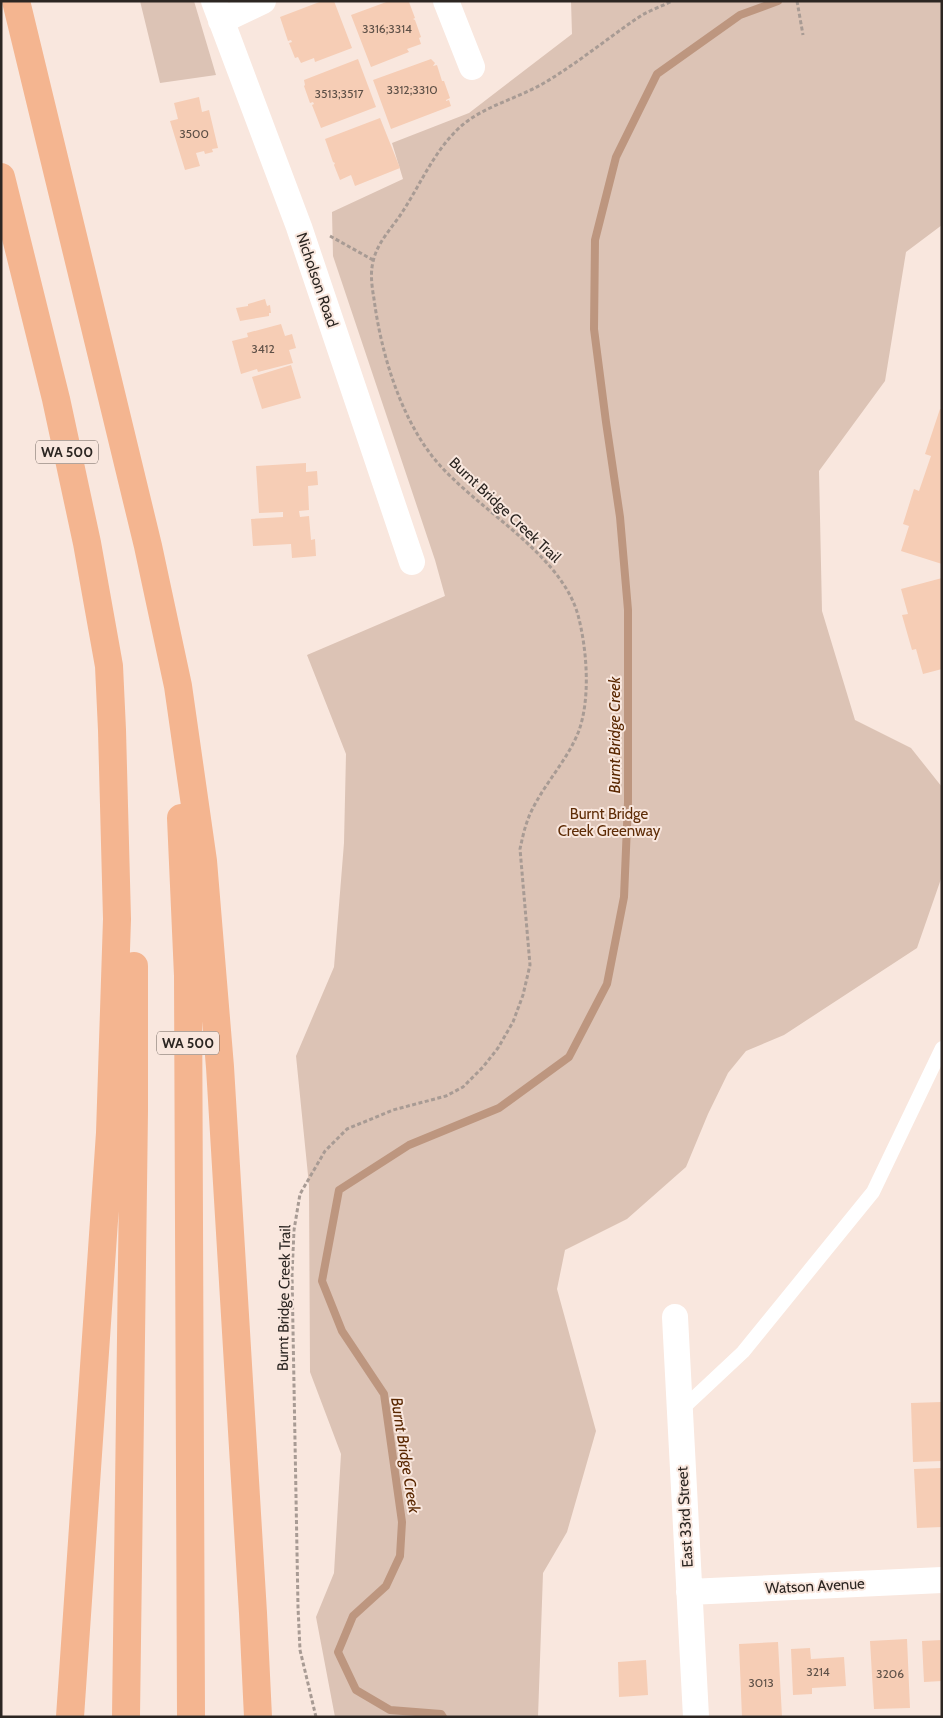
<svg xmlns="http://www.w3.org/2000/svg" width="943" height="1718" viewBox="0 0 943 1718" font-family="Cabin,sans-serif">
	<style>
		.green { fill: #dcc3b5 }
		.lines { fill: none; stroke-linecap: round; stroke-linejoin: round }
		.stream { stroke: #bd967f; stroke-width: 8 }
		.building { fill: #f6cdb5 }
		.path { stroke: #a89b94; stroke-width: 3; stroke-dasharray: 4 2.5; stroke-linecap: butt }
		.service { stroke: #fff; stroke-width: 14 }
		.minor { stroke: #fff; stroke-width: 26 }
		.motorway { stroke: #f4b590; stroke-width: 28 }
		.labels { text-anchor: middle; stroke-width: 4; stroke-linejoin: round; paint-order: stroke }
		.number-label { font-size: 12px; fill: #5e5047 }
		.shield { fill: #f9e7de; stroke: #6a605a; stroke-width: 1 }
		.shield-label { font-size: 14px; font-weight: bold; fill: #2c2622 }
		.street-label { font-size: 15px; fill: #2c2622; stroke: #f9e7de }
		.park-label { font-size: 15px; fill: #5e2c06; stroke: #f9e7de }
		.water-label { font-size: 16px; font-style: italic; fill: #592700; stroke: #f9e7de }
	</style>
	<rect width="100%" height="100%" fill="#f9e7de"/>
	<path class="green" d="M140,1H194L216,75L160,83Z
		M571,1H942V225L906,252L885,381L819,471L822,611L855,720L911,748L942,787V876L917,948L784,1035L746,1051L728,1073L708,1114L686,1167L627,1219L565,1250L557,1289L596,1431L567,1532L543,1573L538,1717H335L316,1617L334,1573L341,1454L310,1372L309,1185L296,1056L334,967L344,843L346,754L307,655L445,596L435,560L333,256L332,212L403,179L392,143L469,113L572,34Z"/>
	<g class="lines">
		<path class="stream" d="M443,1717L441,1714L390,1710L356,1690L338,1652L353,1616L386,1586L400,1556L402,1522L384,1394L342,1331L322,1281L339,1190L409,1145L499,1108L569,1057L607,984L624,897L628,802V610L620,517L606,422L594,329L595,240L616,157L657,74L740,15L778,1"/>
	</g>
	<path class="building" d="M322,1H334L352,48L315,62L314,58L301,63L298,57L295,58L289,43L292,42L291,40L288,41L280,17Z
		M389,1L409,2L415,18L413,19L415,20L421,37L419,38L421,44L407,49L409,52L371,67L351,15Z
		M358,59L376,107L321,128L312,105L314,104L313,102L310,103L304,86L305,85L304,80Z
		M431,59L435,63L433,66L437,65L442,81H444L450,98L446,100V101L449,100L451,106L391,129L373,80Z
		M199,97L202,112L209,110L218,148L212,149L213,152L205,154L204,151L196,153L200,166L185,170L170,121L178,119L174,103Z
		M380,118L400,168L355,186L351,175L340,180L334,165L335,163L333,162L325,139Z
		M265,299L267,306L270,305L271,313H269V316L240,321L236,308L248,306V304Z
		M281,324L285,336L292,334L296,348L289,350L293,363L258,372L257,369L241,374L232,341L248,337L247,333Z
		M291,365L301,398L262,409L252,377Z
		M940,409H942V564L901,551L909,526L903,524L914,489L919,491L931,456L925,454Z
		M306,463V472L317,471L318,485L308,486L309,510L299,511L300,517L309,516L311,540L315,539L316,556L292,558L291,544L253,546L251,519L283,517V512L259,513L256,466Z
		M942,578V669L923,674L916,649L912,650L902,615L908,614L901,589Z
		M942,1402V1461L913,1462L911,1403Z
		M942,1468V1527L917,1528L914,1469Z
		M907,1639L910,1708L874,1709L870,1641Z
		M942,1640V1681L924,1682L922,1641Z
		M778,1642L782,1717H742L739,1644Z
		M810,1648L811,1659L844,1657L846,1686L812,1688V1694L793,1695L791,1649Z
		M646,1660L648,1695L619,1697L618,1662Z"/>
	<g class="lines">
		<path class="path" d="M797,1L803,35
			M330,236L373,260
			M316,1717L300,1650L298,1607L292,1274L294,1230L300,1194L325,1151L347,1129L393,1110L446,1096L463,1087L483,1067L498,1048L513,1022L523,995L530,965L520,849C523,835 526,821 533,808C546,782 567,760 578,733C591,700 587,649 578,615C560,551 473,508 432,456C399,413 381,352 374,299C372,287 370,274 373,262C377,242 393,227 403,211C421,183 434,152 458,129C482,106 515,100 544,83C578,63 609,37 642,15C651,10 662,6 672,1"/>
		<path class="service" d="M680,1411L743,1352L873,1192L942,1048"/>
		<path class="minor" d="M214,1L299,227L412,562
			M446,1L472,67
			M221,21L263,1
			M675,1317L696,1717
			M689,1592L942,1580"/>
		<path class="motorway" d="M16,1L148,546L178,686L203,861L220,1067L253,1613L258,1717
			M1,177L56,399L87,543L109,666L112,730L117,919L110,1133L70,1717
			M181,818L188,976L191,1717
			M126,1717L134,1111V966"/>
	</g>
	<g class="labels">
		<g class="number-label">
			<text x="387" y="33">3316;3314</text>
			<text x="412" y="94">3312;3310</text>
			<text x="339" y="98">3513;3517</text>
			<text x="194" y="138">3500</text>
			<text x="263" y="353">3412</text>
			<text x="818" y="1676">3214</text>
			<text x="890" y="1678">3206</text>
			<text x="761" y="1687">3013</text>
		</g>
		<g class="shield">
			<rect x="36" y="440.5" width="62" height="23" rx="4"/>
			<rect x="157" y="1031.5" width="62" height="23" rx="4"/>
		</g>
		<g class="shield-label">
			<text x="67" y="457">WA 500</text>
			<text x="188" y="1048">WA 500</text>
		</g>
		<g class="street-label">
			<text transform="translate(317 280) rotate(71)" y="5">Nicholson Road</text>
			<text transform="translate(505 510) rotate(43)" y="5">Burnt Bridge Creek Trail</text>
			<text transform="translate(284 1298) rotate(-89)" y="5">Burnt Bridge Creek Trail</text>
			<text transform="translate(685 1517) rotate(-93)" y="5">East 33rd Street</text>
			<text transform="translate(815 1586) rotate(-3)" y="5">Watson Avenue</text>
		</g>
		<g class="park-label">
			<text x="609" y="819">Burnt Bridge<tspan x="609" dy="17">Creek Greenway</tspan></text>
		</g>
		<g class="water-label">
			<text transform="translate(614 735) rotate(-90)" y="6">Burnt Bridge Creek</text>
			<text transform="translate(406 1455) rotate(81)" y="6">Burnt Bridge Creek</text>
		</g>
	</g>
	<rect width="943" height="1718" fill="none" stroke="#2c2622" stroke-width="5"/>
</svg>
